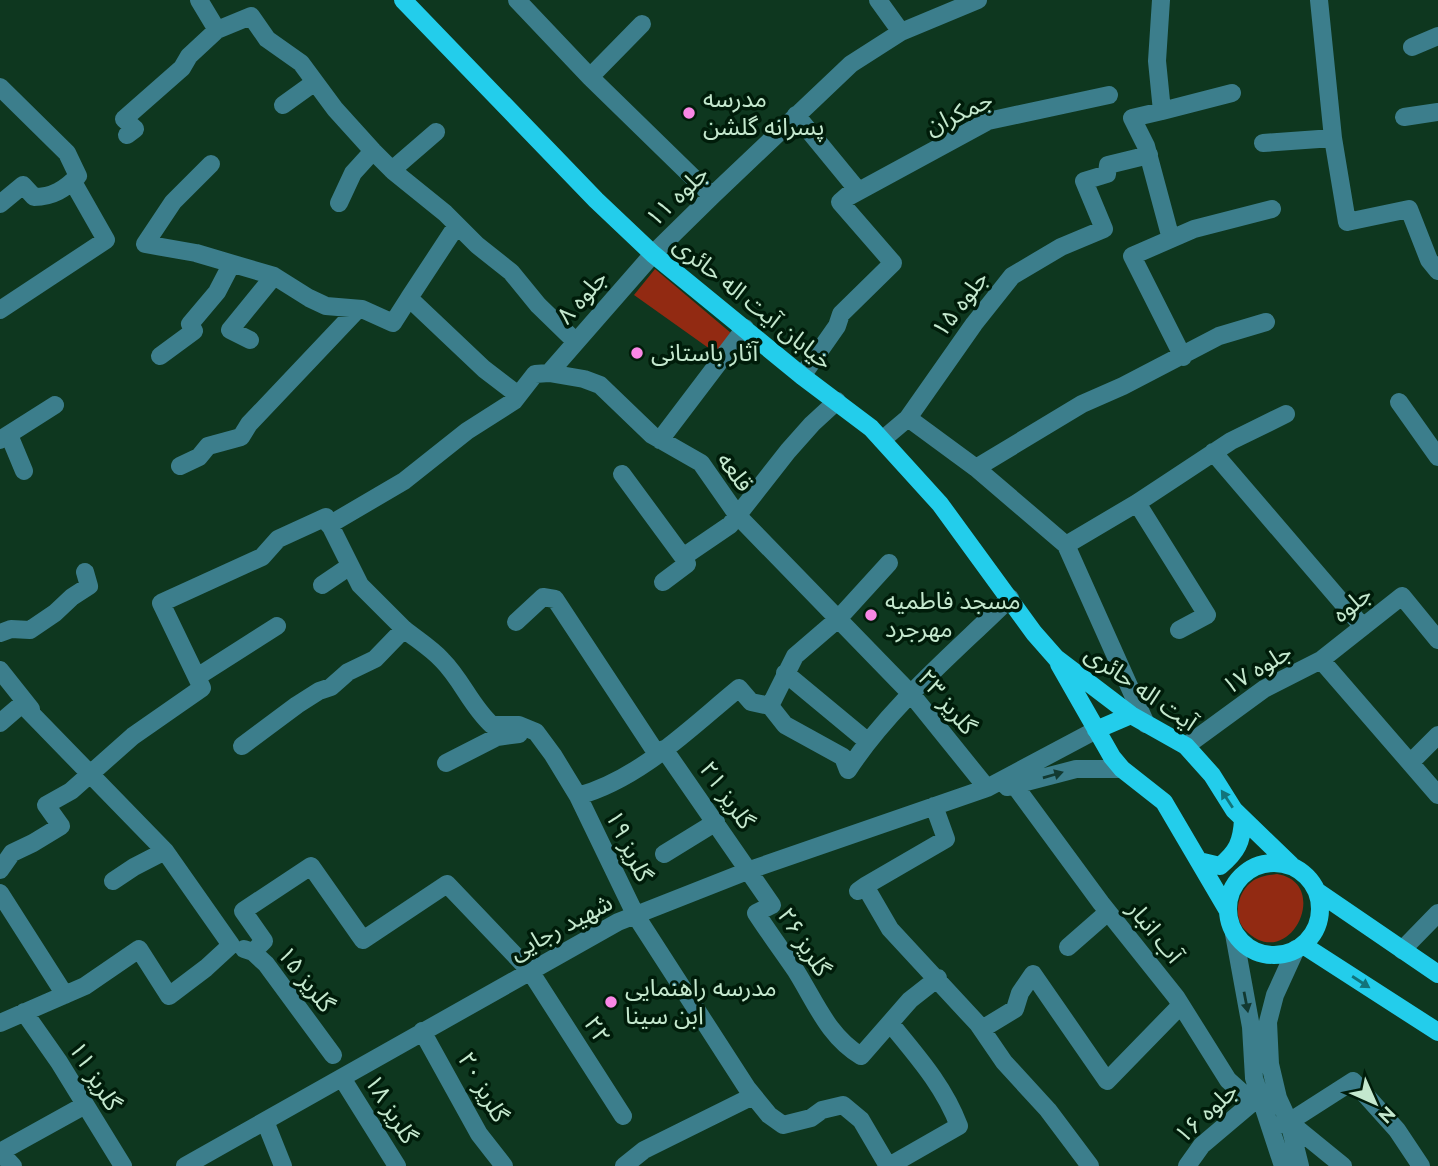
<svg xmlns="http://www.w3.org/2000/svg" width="1438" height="1166" viewBox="0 0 1438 1166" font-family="Raleway,'Noto Sans Arabic',sans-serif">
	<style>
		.green { fill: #922a12 }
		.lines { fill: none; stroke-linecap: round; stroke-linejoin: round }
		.minor { stroke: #3c7e8c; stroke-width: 18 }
		.major { stroke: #23cdeb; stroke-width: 18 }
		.oneway { fill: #123931 }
		.oneway2 { fill: #12747a }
		.poi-dot { fill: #fa87e6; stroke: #001c0a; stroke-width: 2.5 }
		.labels { text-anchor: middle; stroke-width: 7; stroke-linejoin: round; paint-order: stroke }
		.poi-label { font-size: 24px; fill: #c4e8ce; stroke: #001c0a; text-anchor: start }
		.street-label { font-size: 24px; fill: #c4e8ce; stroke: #001c0a }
	</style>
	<rect width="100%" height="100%" fill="#0e371f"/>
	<path class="green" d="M655,269L731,333L717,354L634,295Z
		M1277,874C1333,883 1289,975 1245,930C1230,914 1240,883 1261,877C1266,875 1272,875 1277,874Z"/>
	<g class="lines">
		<path class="minor" d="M199,0L217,30L251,16L267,39L301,63L335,109L373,151L393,171L445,213L477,245L511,272L538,305L575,341
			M517,0L590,77L712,196
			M1161,0L1157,61L1162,111L1132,118L1146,146L1171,239
			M1319,0L1333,138L1347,222L1409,209L1429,260L1438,271
			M901,32L978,0
			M1412,47L1438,36
			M590,77L642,24
			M0,87L67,153L78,176C65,189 53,197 34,197L23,185L0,204
			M283,105L315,82
			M1162,111L1232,93
			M796,115L856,188L840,202L893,263L841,314L837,326L802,376
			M1404,117L1438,112
			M127,135L135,129L124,119L182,68L189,56L217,30
			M1263,143L1333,138
			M211,164L173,202L145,244L196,253L274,276L309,298L326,306L362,309L393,323L409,298
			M392,170L436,132
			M848,197L988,121L1109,95
			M339,203L353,173L373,151
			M457,225L409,298L484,369L518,395
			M0,310L106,240L73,182
			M250,340L230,330L274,276
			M160,356L194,331L190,324L217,292L231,265
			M1183,357L1132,256L1194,229L1272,209
			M549,373L653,254L712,196L851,64L901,32L878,0
			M1399,402L1438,457
			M908,418L976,468L1066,545L1146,724
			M9,435L24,471
			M0,440L55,405
			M660,440L745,328
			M882,440L908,418L974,324L1012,276L1061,247L1104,229L1084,181L1107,174L1108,165L1149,155
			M1213,452L1363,627
			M180,466L199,457L208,446L241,437L249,424L358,309
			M976,468L1082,404L1123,386L1219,336L1266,322
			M622,474L683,557
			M1137,503L1207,615L1179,630
			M329,525L404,481L467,431L514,401L535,374L549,373L584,379L600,385L652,435L701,463L738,516L912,695L987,788
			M1066,545L1137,503L1231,441L1286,414
			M663,582L687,564L683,557L730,525L788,451L812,424L837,401
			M322,585L350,566
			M516,622L543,597L555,599L657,754
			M0,633L11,629L30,630L55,613L72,597L89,586L85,572
			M1321,660L1438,795
			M0,670L31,709
			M785,673L867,741
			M197,677L277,626
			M770,706L795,656L838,619L889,563
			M0,723L22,704L165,851L231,945L206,968L169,996L139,949L85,986L0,1023
			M242,746L297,705L319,691L331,687L348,672L375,659L404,629C416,639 431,648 442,660C462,680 471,706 492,725H519L536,732L553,755L578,796L636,916L747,1088L769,1115L783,1125L811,1118L822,1110L843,1105L861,1120L888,1166
			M1186,746L1264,689L1321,660L1402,596L1438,640
			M664,749L772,905L756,913C769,933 783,952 796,971C816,1003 828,1036 861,1056L910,1000L938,978
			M446,763L497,737L519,734
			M1410,763L1438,735
			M1015,786L1101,903L1176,997L1228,1080L1248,1098L1276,1091
			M1007,787L1076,769H1122
			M578,796C640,779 690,728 739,688L751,702L770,706L785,725L843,757L848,770C890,706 955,652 1010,598
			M664,854L716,822
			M0,870L12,853L33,843L61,826L46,805L71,791L133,736L202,688L161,603L262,557L278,539L326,517L360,585L404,629
			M113,881L134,867L165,851
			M865,886L946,839L934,806
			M858,891L865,886L890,929L978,1024L1004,1062L1048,1110L1090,1166
			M0,893L65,995
			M1234,934L1251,1027L1254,1078L1283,1166
			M1068,947L1108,912
			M244,949L253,952L266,964L333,1055
			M1296,949L1275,995L1268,1022L1270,1064L1278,1098L1289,1122L1300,1166
			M1402,950L1438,913
			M253,952L264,941L243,911L311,866L363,940L447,884L530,971L623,1116
			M24,1012L59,1062L123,1166
			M982,1029L1015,1009L1020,993L1033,974L1107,1081L1181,1005
			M422,1031L479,1134L504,1166
			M342,1078L397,1166
			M265,1121L283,1166
			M1289,1122L1343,1166
			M1278,1125L1289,1122L1353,1081L1397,1130L1421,1166
			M13,1166L0,1152L85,1105
			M185,1166L618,922L750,870L987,788L1096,730
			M624,1166L644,1150L753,1096
			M889,1166L959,1126C944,1086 917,1056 890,1023
			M1187,1166L1202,1145L1260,1096"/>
		<path class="major" d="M403,0L596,200L653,254L802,376L871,428L940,504L1034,633L1056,658L1131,715L1186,746L1212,775L1234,810L1291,865
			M1059,664L1112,757L1122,769L1164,802L1228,911
			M1096,730L1131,715
			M1199,861L1220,866C1237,852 1242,842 1243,819
			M1228 909a46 46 0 1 1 92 0a46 46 0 1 1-92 0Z
			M1318,892L1438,974
			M1303,945L1438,1032"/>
	</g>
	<defs><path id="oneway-solid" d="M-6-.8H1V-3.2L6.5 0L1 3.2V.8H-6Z" transform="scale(1.75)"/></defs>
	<g class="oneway">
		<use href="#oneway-solid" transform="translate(1053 775) rotate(-16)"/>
		<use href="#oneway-solid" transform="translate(1246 1002) rotate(79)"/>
	</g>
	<g class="oneway2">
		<use href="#oneway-solid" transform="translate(1227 799) rotate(-123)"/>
		<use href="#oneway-solid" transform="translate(1361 982) rotate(33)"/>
	</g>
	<g class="poi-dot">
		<circle cx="689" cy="113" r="7"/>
		<circle cx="637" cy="353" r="7"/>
		<circle cx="871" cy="615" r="7"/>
		<circle cx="611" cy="1002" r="7"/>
	</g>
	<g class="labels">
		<g class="poi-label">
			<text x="703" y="107">مدرسه<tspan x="703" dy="28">پسرانه گلشن</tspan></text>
			<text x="651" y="361">آثار باستانی</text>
			<text x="885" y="609">مسجد فاطمیه<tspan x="885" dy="28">مهرجرد</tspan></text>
			<text x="625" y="996">مدرسه راهنمایی<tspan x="625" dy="28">ابن سینا</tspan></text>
		</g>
		<g class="street-label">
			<text transform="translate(959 113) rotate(-25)" y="8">جمکران</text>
			<text transform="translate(677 196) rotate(-44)" y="8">جلوه ۱۱</text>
			<text transform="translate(582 297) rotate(-49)" y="8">جلوه ۸</text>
			<text transform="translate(753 303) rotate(39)" y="8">خیابان آیت اله حائری</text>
			<text transform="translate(960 304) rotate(-53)" y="8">جلوه ۱۵</text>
			<text transform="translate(735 472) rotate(53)" y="8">قلعه</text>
			<text transform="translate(1352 604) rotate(-39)" y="8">جلوه</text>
			<text transform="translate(1257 669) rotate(-31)" y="8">جلوه ۱۷</text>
			<text transform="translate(1141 688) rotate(35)" y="8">آیت اله حائری</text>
			<text transform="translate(947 702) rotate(50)" y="8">گلریز ۲۳</text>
			<text transform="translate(727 795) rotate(55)" y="8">گلریز ۲۱</text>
			<text transform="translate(629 846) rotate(64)" y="8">گلریز ۱۹</text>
			<text transform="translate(561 927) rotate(-28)" y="8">شهید رجایی</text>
			<text transform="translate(1155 932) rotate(51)" y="8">آب انبار</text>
			<text transform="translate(804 942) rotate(57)" y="8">گلریز ۲۶</text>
			<text transform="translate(306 979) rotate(52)" y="8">گلریز ۱۵</text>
			<text transform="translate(597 1030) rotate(58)" y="8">۲۲</text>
			<text transform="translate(95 1076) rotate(58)" y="8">گلریز ۱۱</text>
			<text transform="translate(483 1087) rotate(60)" y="8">گلریز ۲۰</text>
			<text transform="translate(391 1109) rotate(58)" y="8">گلریز ۱۸</text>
			<text transform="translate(1206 1113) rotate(-43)" y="8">جلوه ۱۶</text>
		</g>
	</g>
	<g transform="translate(1375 1103) rotate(135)" stroke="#001c0a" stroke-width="5" paint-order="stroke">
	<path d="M0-5L12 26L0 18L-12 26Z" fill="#c4e8ce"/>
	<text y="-10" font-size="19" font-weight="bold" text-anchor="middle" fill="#c4e8ce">N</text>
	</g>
</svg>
